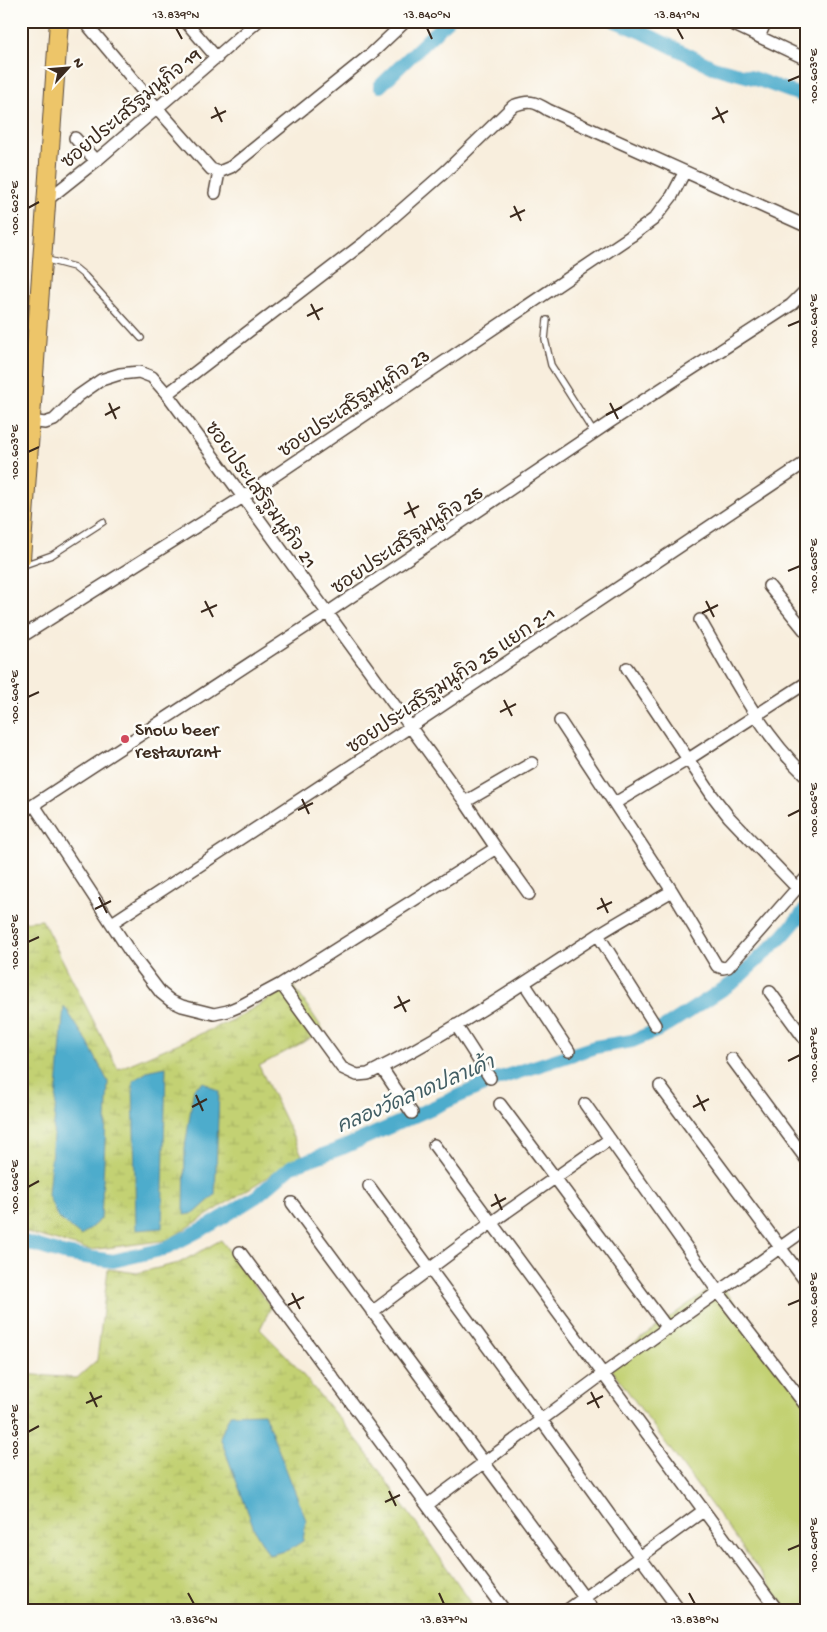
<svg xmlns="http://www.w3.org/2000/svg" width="827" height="1632" viewBox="0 0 827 1632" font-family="'Gochi Hand','Playpen Sans Thai',sans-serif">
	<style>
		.grass { fill: #c3d173; stroke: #7f7e48 }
		.wetland { fill: url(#wetland-marsh); stroke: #7f7e48 }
		.water { fill: #4daccc; stroke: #446b75 }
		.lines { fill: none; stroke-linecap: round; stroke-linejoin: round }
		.canal { stroke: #4daccc; stroke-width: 14 }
		.service-casing { stroke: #57473b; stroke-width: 8 }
		.minor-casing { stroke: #57473b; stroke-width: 14 }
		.primary-casing { stroke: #57473b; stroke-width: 20 }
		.service { stroke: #fff; stroke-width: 5.5 }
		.minor { stroke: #fff; stroke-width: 11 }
		.primary { stroke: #edc569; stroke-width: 18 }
		.ticks { fill: none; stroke: #3b2a1e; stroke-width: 2 }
		.poi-dot { fill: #d1495b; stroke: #fdfcf7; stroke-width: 2 }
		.labels { text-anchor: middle; stroke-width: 5; stroke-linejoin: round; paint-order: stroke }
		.street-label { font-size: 19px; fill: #3b2a1e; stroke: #fdfcf7 }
		.poi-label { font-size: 19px; fill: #3b2a1e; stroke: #fdfcf7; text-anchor: start }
		.water-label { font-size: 20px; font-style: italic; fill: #425e64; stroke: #fdfcf7 }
		.neatline { fill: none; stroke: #3b2a1e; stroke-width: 2 }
		.ticks-label { font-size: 12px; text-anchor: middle; fill: #3b2a1e }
	</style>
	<defs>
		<pattern id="wetland-marsh" width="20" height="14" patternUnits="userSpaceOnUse" patternTransform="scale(1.25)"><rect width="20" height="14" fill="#c3d173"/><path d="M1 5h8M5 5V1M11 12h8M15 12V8" fill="none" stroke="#a8b463"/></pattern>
	</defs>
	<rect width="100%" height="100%" fill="#fdfcf7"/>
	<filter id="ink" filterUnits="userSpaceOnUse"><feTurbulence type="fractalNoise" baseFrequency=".02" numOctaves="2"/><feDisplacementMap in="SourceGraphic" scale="10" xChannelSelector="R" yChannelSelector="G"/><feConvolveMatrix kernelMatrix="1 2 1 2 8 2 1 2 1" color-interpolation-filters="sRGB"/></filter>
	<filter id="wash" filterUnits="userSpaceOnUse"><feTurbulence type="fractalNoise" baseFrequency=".0096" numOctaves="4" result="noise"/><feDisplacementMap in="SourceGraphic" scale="20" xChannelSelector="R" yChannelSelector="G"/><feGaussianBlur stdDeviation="1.12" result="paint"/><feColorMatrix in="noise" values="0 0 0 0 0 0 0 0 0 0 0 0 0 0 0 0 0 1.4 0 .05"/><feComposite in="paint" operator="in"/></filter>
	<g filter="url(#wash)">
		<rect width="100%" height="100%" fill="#f8eedd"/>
		<path class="grass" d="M719,1282L806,1399V1611H789L607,1363Z"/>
		<path class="wetland" d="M42,920L118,1069L233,1020L293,985L324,1031L259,1066L302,1155L168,1240L90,1250L21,1231V922Z
			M221,1240L271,1307L260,1329L287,1356L362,1446L477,1611H21V1374L77,1378L97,1360L108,1269L137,1273L179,1263Z"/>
		<path class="water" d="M64,1006L88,1043L108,1082L101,1219L81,1236L58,1218L48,1195Z
			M166,1067L162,1228L136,1230L133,1081L150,1070Z
			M204,1082L219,1092L215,1195L195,1213L184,1215L185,1148L194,1088Z
			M264,1413L306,1520L303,1541L289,1550L269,1555L255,1531L220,1437L230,1414Z"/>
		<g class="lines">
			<path class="canal" d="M615,21L642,32L713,67L750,77L806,97
				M380,86L447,21
				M21,1241L64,1254L113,1261L164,1249L212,1224L257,1196L292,1166L342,1148L497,1079L595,1047L632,1041L663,1028L734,982L783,936L806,909"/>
		</g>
	</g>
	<g filter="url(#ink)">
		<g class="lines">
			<g class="service-casing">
				<path id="service" d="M44,259L74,267L85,276L141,338
					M547,320L545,339L551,365L594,433
					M21,566L52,555L103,522"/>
			</g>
			<g class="minor-casing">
				<path id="minor" d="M84,21L157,108L211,169L219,172L231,167L371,54L406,21
					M185,21L217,58
					M726,21L806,59
					M759,37L766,21
					M75,138L96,161
					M215,193L219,172
					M47,200L96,161L258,21
					M167,394L365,242L446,171L513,106C529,100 534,101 548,110L806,226
					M30,421L45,423L54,420L78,396L101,380L120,374L139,372L152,377L167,394L243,497L465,802L496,848L529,894
					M769,586L806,632
					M700,620C731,673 760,733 806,776
					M21,637L243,497L631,236L654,219L672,196L684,173
					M627,668L712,795L729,817L797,888
					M560,721L672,891L717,966L723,968L728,967L806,878
					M465,802L532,763
					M615,803L687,760L806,683
					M34,805L132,955L161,993L171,1001L182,1006L214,1014L228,1011L242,1005L281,984L496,848
					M21,813L327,613L610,422L791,305L806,290
					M112,923L410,727L806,462
					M598,935L655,1025
					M524,983L569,1051
					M281,984L342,1068L357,1075L368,1074C448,1035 522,984 596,936C621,920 647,906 672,891
					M770,992L806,1041
					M456,1025L490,1078
					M732,1059L806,1159
					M381,1067L412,1113
					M660,1086L806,1282
					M500,1104L668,1329
					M585,1104L719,1293L806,1406
					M434,1145L778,1611
					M369,1186L542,1421L640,1557L680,1611
					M292,1203L594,1611
					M240,1252L505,1611
					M372,1312L491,1223L610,1139
					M427,1505L603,1374L806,1229
					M566,1611L703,1511"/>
			</g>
			<g class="primary-casing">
				<path id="primary" d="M21,559L59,21"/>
			</g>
			<use href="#service" class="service"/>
			<use href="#minor" class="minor"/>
			<use href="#primary" class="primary"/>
		</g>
	</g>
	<path class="ticks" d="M176,28L182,39M427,28L432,39M677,28L683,39M788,81L800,76M215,107L222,122M716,107L724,123M211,118L226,111M712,119L728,111M514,206L521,221M28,208L39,202M510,217L525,210M311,304L319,320M307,316L323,308M788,326L800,321M109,403L116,419M610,403L618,419M105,415L120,407M606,415L622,407M28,452L39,447M408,502L415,518M404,514L419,506M788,571L800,566M205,601L213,617M706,601L714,617M201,612L217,605M702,613L718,605M28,697L39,692M504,700L512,716M500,712L516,704M302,799L309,814M298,810L313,803M788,816L800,810M99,897L107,913M601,898L608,913M95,909L111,901M597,909L612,902M28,942L39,937M398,996L406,1012M394,1008L410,1000M788,1061L800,1055M196,1095L203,1111M697,1095L705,1111M192,1107L207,1099M693,1107L709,1099M28,1187L39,1181M495,1194L502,1210M491,1206L506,1198M292,1293L300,1309M288,1305L304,1297M788,1305L800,1300M90,1392L97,1407M591,1392L599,1408M86,1403L102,1396M587,1404L603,1396M28,1432L39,1426M389,1491L396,1506M385,1502L400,1495M788,1550L800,1545M188,1593L194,1604M439,1593L444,1604M689,1593L695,1604"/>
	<circle class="poi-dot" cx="125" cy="739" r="5"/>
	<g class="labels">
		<g class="street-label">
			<text transform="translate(130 107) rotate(-40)" y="7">ซอยประเสริฐมนูกิจ 19</text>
			<text transform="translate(353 402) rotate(-34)" y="7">ซอยประเสริฐมนูกิจ 23</text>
			<text transform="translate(262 494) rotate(54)" y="7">ซอยประเสริฐมนูกิจ 21</text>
			<text transform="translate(406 539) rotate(-34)" y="7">ซอยประเสริฐมนูกิจ 25</text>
			<text transform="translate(450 679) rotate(-34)" y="7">ซอยประเสริฐมนูกิจ 25 แยก 2-1</text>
		</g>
		<g class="poi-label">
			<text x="135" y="735">Snow beer<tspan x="135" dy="22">restaurant</tspan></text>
		</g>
		<g class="water-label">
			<text transform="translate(415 1093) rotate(-23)" y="7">คลองวัดลาดปลาเค้า</text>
		</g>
	</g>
	<rect width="827" height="1632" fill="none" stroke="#fdfcf7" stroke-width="55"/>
	<g transform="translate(68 68) rotate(64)" stroke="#fdfcf7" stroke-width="4" paint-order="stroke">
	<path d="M0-4L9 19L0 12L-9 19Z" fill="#3b2a1e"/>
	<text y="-8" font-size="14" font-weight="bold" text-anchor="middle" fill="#3b2a1e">N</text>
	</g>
	<rect x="28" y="28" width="772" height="1576" class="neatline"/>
	<g class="ticks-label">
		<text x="176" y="18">13.839°N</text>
		<text x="427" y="18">13.840°N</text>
		<text x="677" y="18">13.841°N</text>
		<text transform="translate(813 76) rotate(-90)" y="4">100.603°E</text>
		<text transform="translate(14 208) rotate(-90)" y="4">100.602°E</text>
		<text transform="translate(813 321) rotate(-90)" y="4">100.604°E</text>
		<text transform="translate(14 452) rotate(-90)" y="4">100.603°E</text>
		<text transform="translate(813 566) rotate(-90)" y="4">100.605°E</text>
		<text transform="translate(14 697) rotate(-90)" y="4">100.604°E</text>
		<text transform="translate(813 810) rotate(-90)" y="4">100.606°E</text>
		<text transform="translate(14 942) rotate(-90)" y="4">100.605°E</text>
		<text transform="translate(813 1055) rotate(-90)" y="4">100.607°E</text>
		<text transform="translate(14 1187) rotate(-90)" y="4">100.606°E</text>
		<text transform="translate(813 1300) rotate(-90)" y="4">100.608°E</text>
		<text transform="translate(14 1432) rotate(-90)" y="4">100.607°E</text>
		<text transform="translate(813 1545) rotate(-90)" y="4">100.609°E</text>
		<text x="194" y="1623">13.836°N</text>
		<text x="444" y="1623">13.837°N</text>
		<text x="695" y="1623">13.838°N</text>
	</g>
</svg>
